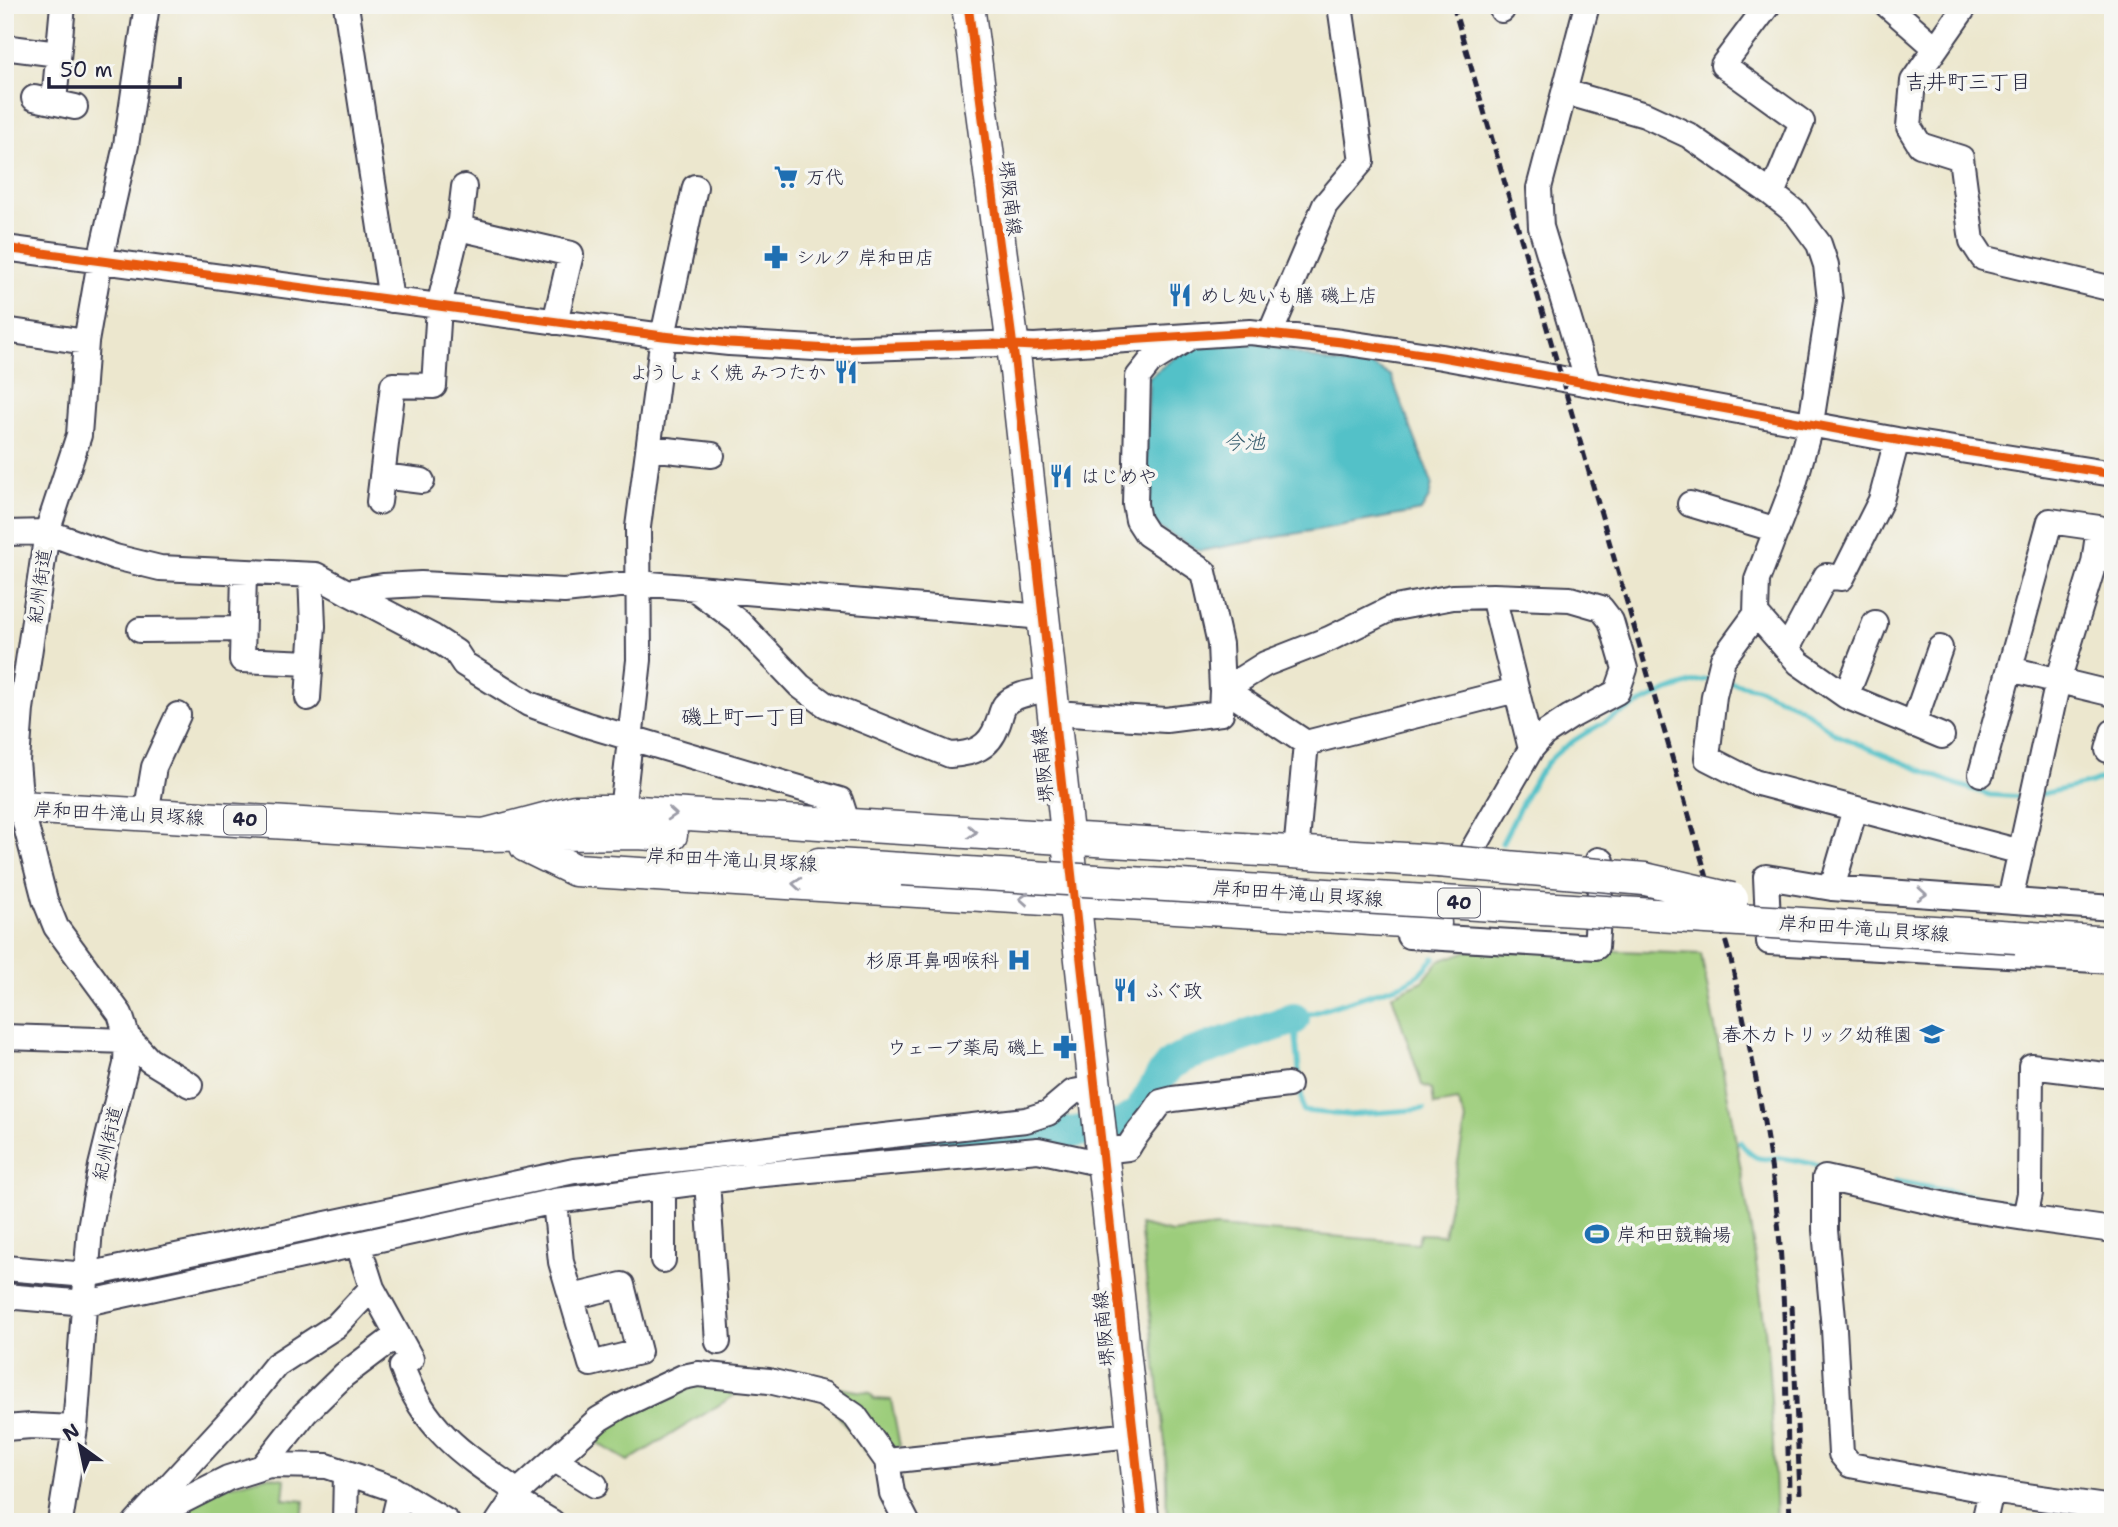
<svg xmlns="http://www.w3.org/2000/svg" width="2118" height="1527" viewBox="0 0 2118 1527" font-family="'Shantell Sans','Klee One',sans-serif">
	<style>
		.green { fill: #9dcd7c; stroke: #60785c; stroke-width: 2 }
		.water { fill: #53c1c8; stroke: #3a7282; stroke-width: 2 }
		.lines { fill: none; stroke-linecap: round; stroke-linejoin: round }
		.stream { stroke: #53c1c8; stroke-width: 5 }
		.river { stroke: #53c1c8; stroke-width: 32 }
		.minor-casing { stroke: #404051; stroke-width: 28 }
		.major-casing { stroke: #404051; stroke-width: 35 }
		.minor { stroke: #fff; stroke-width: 24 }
		.major { stroke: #fff; stroke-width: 32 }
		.rail { stroke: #22223b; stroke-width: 5; stroke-dasharray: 10 5; stroke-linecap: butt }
		.major-bridge-casing { stroke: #404051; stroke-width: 35; stroke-linecap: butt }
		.major-bridge { stroke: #fff; stroke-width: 32 }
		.cycleway-casing { stroke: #f6f6f2; stroke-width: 13 }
		.cycleway { stroke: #e8590c; stroke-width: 9 }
		.oneway { stroke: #9c9ca7 }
		.labels { text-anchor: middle; stroke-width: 7; stroke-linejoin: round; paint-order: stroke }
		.shield { fill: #f6f6f2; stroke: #626272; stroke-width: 2 }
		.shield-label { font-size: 18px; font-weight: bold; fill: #22223b }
		.poi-label { font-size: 19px; fill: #22223b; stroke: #f6f6f2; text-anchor: start }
		.street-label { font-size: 19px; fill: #22223b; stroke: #f6f6f2 }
		.neighbourhood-label { font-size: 21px; fill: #22223b; stroke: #f6f6f2 }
		.water-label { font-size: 21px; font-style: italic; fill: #335a6c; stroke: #f6f6f2 }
	</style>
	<rect width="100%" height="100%" fill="#f6f6f2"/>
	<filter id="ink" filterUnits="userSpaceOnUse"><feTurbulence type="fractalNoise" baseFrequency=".0143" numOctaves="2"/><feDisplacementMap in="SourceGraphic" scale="14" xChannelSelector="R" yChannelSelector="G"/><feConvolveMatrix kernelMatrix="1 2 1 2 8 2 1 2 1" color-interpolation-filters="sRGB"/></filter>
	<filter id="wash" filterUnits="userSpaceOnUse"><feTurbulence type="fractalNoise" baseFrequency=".00686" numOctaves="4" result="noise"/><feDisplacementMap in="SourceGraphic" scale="28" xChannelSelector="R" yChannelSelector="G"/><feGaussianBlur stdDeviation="1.57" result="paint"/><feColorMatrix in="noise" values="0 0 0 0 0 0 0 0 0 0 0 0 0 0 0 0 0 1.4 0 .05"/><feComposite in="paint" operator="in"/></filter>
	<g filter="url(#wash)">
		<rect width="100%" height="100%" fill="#ece7ce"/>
		<path class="green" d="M1481,946L1701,954C1723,1071 1746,1187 1762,1305C1772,1377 1773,1449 1776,1522H1167L1165,1444L1140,1225L1172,1233L1216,1227L1417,1243L1420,1234L1444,1235L1466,1120L1457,1101L1434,1105L1432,1089L1422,1085L1392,995L1423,981L1439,961Z
			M683,1382L753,1384L628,1461L586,1436Z
			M832,1387L870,1393L874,1399L891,1400L900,1447L865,1451L828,1402Z
			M267,1476L285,1479L283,1499L304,1501L302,1522H158L187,1497Z"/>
		<path class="water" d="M1250,340L1328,362L1354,366L1371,365L1391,376L1432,483L1429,498L1421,511L1200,551L1149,522L1144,510L1149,377L1193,344Z"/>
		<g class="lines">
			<path class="stream" d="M1725,681L1757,688L1800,707L1837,735L1950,782L1990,795L2025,797
				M2042,794L2091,783L2113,774
				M1502,843C1517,815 1531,778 1554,756C1579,732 1678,680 1712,679
				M1424,1109L1348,1115L1303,1111L1294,1019L1403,984L1420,974L1434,958
				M1740,1142C1761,1169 1763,1154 1789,1159C1802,1161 1815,1165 1827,1167
				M1895,1181L2016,1204"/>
			<path class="river" d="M918,1144L1046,1131L1069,1133L1122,1124L1140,1112L1162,1075L1171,1064L1188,1055L1294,1019
				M328,1238L571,1184
				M5,1283L75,1290L114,1286"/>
		</g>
	</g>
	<g filter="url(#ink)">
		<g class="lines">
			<g class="minor-casing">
				<path id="minor" d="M346,5L391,300
					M1587,5L1539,188L1541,227L1588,383
					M1768,5L1723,65L1802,122L1772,194L1796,213L1819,244L1826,265L1830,300L1811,423L1794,484L1757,580L1756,614L1799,663L1846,696L1942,736
					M1887,5L1936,48
					M1966,5L1913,81L1909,127L1920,145L1961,158L1972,241L1983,258L2113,289
					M1502,10L1503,5
					M11,48L58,54
					M1565,92L1645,115L1688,135L1772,194
					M34,98L75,107
					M54,102L63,5
					M459,228L571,254L555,322
					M5,248L663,336L729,343L831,349L992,344L1034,346L1250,332L1341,342L1442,357L1897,440L2113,474
					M5,330L86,342
					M1270,334L1325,205L1362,161L1340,5
					M1190,337L1150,362L1138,377L1135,504L1138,520L1147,534L1204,572L1220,644L1222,691L1232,694L1306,743L1297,842
					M649,448L712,455
					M382,476L422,481
					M379,502L393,385L434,386L439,306L460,220L464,187
					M1690,504L1777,530
					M5,533L47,532L115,557L160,568L316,575L347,592L383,586L421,584L564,591L638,583L1043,617
					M244,572L242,660L310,663
					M695,589L739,622L800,686L826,705L950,755C973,754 989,748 997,726C1000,720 1001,710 1005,705C1015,693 1037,692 1051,689
					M347,592L433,637L456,652L464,664L529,704L587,725L840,800L848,825
					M1493,596L1531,749
					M1756,614L1723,659L1714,696L1707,758L1754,782L2021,852
					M140,630L242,629
					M1787,649L1826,576L1842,578L1881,500L1897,440
					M2010,669L2113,694
					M1846,696L1875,623
					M308,698L313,626L311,575
					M1054,713L1166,720L1221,713L1222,691L1265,664L1329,639L1390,609L1453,597L1493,596L1570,599L1601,608L1611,621L1625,669L1617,692L1570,717L1544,734L1531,749L1471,853
					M1913,725L1940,648
					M1306,743L1516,690
					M2108,750L2113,732
					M1981,774L2050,521L2099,528L2094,563
					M622,811L639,660L638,527L663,336L695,187
					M146,814L154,767L178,715
					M1832,888L1855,809
					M2010,900L2058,681L2094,563L2113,553
					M2113,908L1832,888L1766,877L1769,942L2113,961
					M1409,936L1596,947L1602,861L1598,860
					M127,1036L149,1060L190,1085
					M5,1037L127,1041
					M2113,1076L2031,1066L2030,1193L2025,1218L1959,1208L1825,1178V1230L1834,1329L1841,1454L1850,1465L1991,1491L2113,1508
					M1102,1151L1128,1148C1137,1131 1151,1119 1161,1102L1173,1099L1288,1085
					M707,1181L718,1342
					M555,1201L561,1262L591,1364L639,1352L622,1285L572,1297
					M2025,1218L2113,1230
					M358,1244L372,1288L411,1359L402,1367C425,1431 464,1455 518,1492
					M663,1260V1187
					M5,1268L87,1275L574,1171L1026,1120L1048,1113L1073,1092L1095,1088
					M5,1296L86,1303L555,1201L753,1175L1038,1150L1103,1164
					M5,1428L31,1426L75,1428
					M554,1459L595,1485
					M887,1461L892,1493L907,1522
					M263,1466L305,1413L344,1375L397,1335
					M513,1499L552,1522
					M149,1518L228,1478L269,1465L327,1466L391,1488L447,1522
					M60,1522L75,1428L90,1228L101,1166L126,1064L127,1036L120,1014L56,927L45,900L21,807L17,761L21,709L47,532L79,435L86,342L100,261L126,145L147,5
					M136,1522L243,1406L276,1365L336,1326L372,1288
					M345,1522L346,1473
					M393,1522L400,1493
					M498,1522L518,1492L599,1419L621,1406L683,1377L698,1374L769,1381L823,1394L855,1416L887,1461L1132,1435
					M1984,1522L1991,1491"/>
			</g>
			<g class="major-casing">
				<path id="major" d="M968,5L1015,362L1143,1522
					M5,806L484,835L637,833L671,835
					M484,835L575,811H622L1438,861
					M526,846L575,870L1435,923
					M819,864L902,869
					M2016,937L2113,943"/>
			</g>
			<use href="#minor" class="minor"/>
			<use href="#major" class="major"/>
			<path class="rail" d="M1453,5L1731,960C1752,1058 1775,1159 1781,1260C1787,1347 1787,1435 1790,1522
				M1792,1305L1800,1494"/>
			<g class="major-bridge-casing">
				<path id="major-bridge" d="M1438,861L1645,879L1732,899
					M902,869L2016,937"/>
			</g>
			<use href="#major-bridge" class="major-bridge"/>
			<g class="cycleway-casing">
				<path id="cycleway" d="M968,5L1015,362L1143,1522
					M5,248L663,336L729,343L831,349L992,344L1034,346L1250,332L1341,342L1442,357L1897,440L2113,474"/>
			</g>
			<use href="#cycleway" class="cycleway"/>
		</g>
		<defs><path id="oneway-chevron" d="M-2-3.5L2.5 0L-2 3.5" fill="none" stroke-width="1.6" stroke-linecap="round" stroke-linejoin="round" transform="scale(1.75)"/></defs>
		<g class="oneway">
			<use href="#oneway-chevron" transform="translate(672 814) rotate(4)"/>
			<use href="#oneway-chevron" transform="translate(972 832) rotate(3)"/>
			<use href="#oneway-chevron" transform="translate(797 884) rotate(-176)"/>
			<use href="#oneway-chevron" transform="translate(1922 894) rotate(4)"/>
			<use href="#oneway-chevron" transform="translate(1024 899) rotate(-176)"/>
		</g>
	</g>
	<defs>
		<g id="supermarket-bare" transform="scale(1.89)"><path d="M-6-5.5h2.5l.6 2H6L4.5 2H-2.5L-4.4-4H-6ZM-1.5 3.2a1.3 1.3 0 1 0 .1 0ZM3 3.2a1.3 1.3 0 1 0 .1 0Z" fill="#1f6fb2" stroke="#f6f6f2" stroke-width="2.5" paint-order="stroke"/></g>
		<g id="pharmacy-bare" transform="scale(1.89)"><path d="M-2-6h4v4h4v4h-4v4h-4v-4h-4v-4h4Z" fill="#1f6fb2" stroke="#f6f6f2" stroke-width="2.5" paint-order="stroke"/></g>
		<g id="restaurant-bare" transform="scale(1.89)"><path d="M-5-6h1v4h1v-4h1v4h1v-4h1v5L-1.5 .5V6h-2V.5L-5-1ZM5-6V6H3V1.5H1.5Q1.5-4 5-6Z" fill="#1f6fb2" stroke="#f6f6f2" stroke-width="2.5" paint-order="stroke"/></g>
		<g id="hospital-bare" transform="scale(1.89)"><path d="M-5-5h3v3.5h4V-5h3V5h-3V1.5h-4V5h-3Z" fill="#1f6fb2" stroke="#f6f6f2" stroke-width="2.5" paint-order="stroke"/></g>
		<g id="school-bare" transform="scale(1.89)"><path d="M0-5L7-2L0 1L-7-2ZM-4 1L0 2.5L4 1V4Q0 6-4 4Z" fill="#1f6fb2" stroke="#f6f6f2" stroke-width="2.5" paint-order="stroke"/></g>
		<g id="stadium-bare" transform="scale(1.89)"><path d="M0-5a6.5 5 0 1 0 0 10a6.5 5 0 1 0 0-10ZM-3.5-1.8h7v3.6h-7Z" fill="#1f6fb2" stroke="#f6f6f2" stroke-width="2.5" paint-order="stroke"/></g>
	</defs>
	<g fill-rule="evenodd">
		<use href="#supermarket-bare" x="786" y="177"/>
		<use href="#pharmacy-bare" x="776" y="257"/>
		<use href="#restaurant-bare" x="1180" y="295"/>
		<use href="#restaurant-bare" x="846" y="372"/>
		<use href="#restaurant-bare" x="1061" y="476"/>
		<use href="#hospital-bare" x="1019" y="960"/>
		<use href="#restaurant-bare" x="1125" y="990"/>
		<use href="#school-bare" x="1932" y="1034"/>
		<use href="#pharmacy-bare" x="1065" y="1047"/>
		<use href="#stadium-bare" x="1597" y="1234"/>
	</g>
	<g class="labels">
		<g class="shield">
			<rect x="224" y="805.5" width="42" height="29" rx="5"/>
			<rect x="1438" y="888.5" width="42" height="29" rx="5"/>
		</g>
		<g class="shield-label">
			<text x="245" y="826">40</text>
			<text x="1459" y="909">40</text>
		</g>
		<g class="poi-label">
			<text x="806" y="184">万代</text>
			<text x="796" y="264">シルク 岸和田店</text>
			<text x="1200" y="302">めし処いも膳 磯上店</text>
			<text x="826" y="379" text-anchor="end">ようしょく焼 みつたか</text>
			<text x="1081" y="483">はじめや</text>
			<text x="999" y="967" text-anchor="end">杉原耳鼻咽喉科</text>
			<text x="1145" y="997">ふぐ政</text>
			<text x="1912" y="1041" text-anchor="end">春木カトリック幼稚園</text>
			<text x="1045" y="1054" text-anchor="end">ウェーブ薬局 磯上</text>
			<text x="1617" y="1241">岸和田競輪場</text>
		</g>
		<g class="street-label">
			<text transform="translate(1011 198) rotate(83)" y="7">堺阪南線</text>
			<text transform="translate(39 586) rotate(-82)" y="7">紀州街道</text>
			<text transform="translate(1042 765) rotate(-96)" y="7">堺阪南線</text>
			<text transform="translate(119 813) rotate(3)" y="7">岸和田牛滝山貝塚線</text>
			<text transform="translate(732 859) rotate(3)" y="7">岸和田牛滝山貝塚線</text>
			<text transform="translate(1298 893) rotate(4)" y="7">岸和田牛滝山貝塚線</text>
			<text transform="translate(1864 928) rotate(4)" y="7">岸和田牛滝山貝塚線</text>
			<text transform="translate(107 1143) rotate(-77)" y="7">紀州街道</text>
			<text transform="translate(1103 1329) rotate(-96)" y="7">堺阪南線</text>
		</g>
		<g class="neighbourhood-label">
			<text x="1968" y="89">吉井町三丁目</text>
			<text x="744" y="724">磯上町一丁目</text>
		</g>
		<g class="water-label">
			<text x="1244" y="449">今池</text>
		</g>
	</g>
	<rect width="2118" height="1527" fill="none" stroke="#f6f6f2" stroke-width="28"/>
	<g transform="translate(80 1446) rotate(327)" stroke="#f6f6f2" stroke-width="5" paint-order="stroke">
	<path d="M0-5L12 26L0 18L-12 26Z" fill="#22223b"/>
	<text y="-10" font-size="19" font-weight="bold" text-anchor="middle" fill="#22223b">N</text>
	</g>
	<path d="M49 77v10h131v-10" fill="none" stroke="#22223b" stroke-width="3.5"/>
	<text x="60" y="77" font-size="21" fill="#22223b" stroke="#f6f6f2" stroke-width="5" paint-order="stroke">50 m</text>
</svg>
